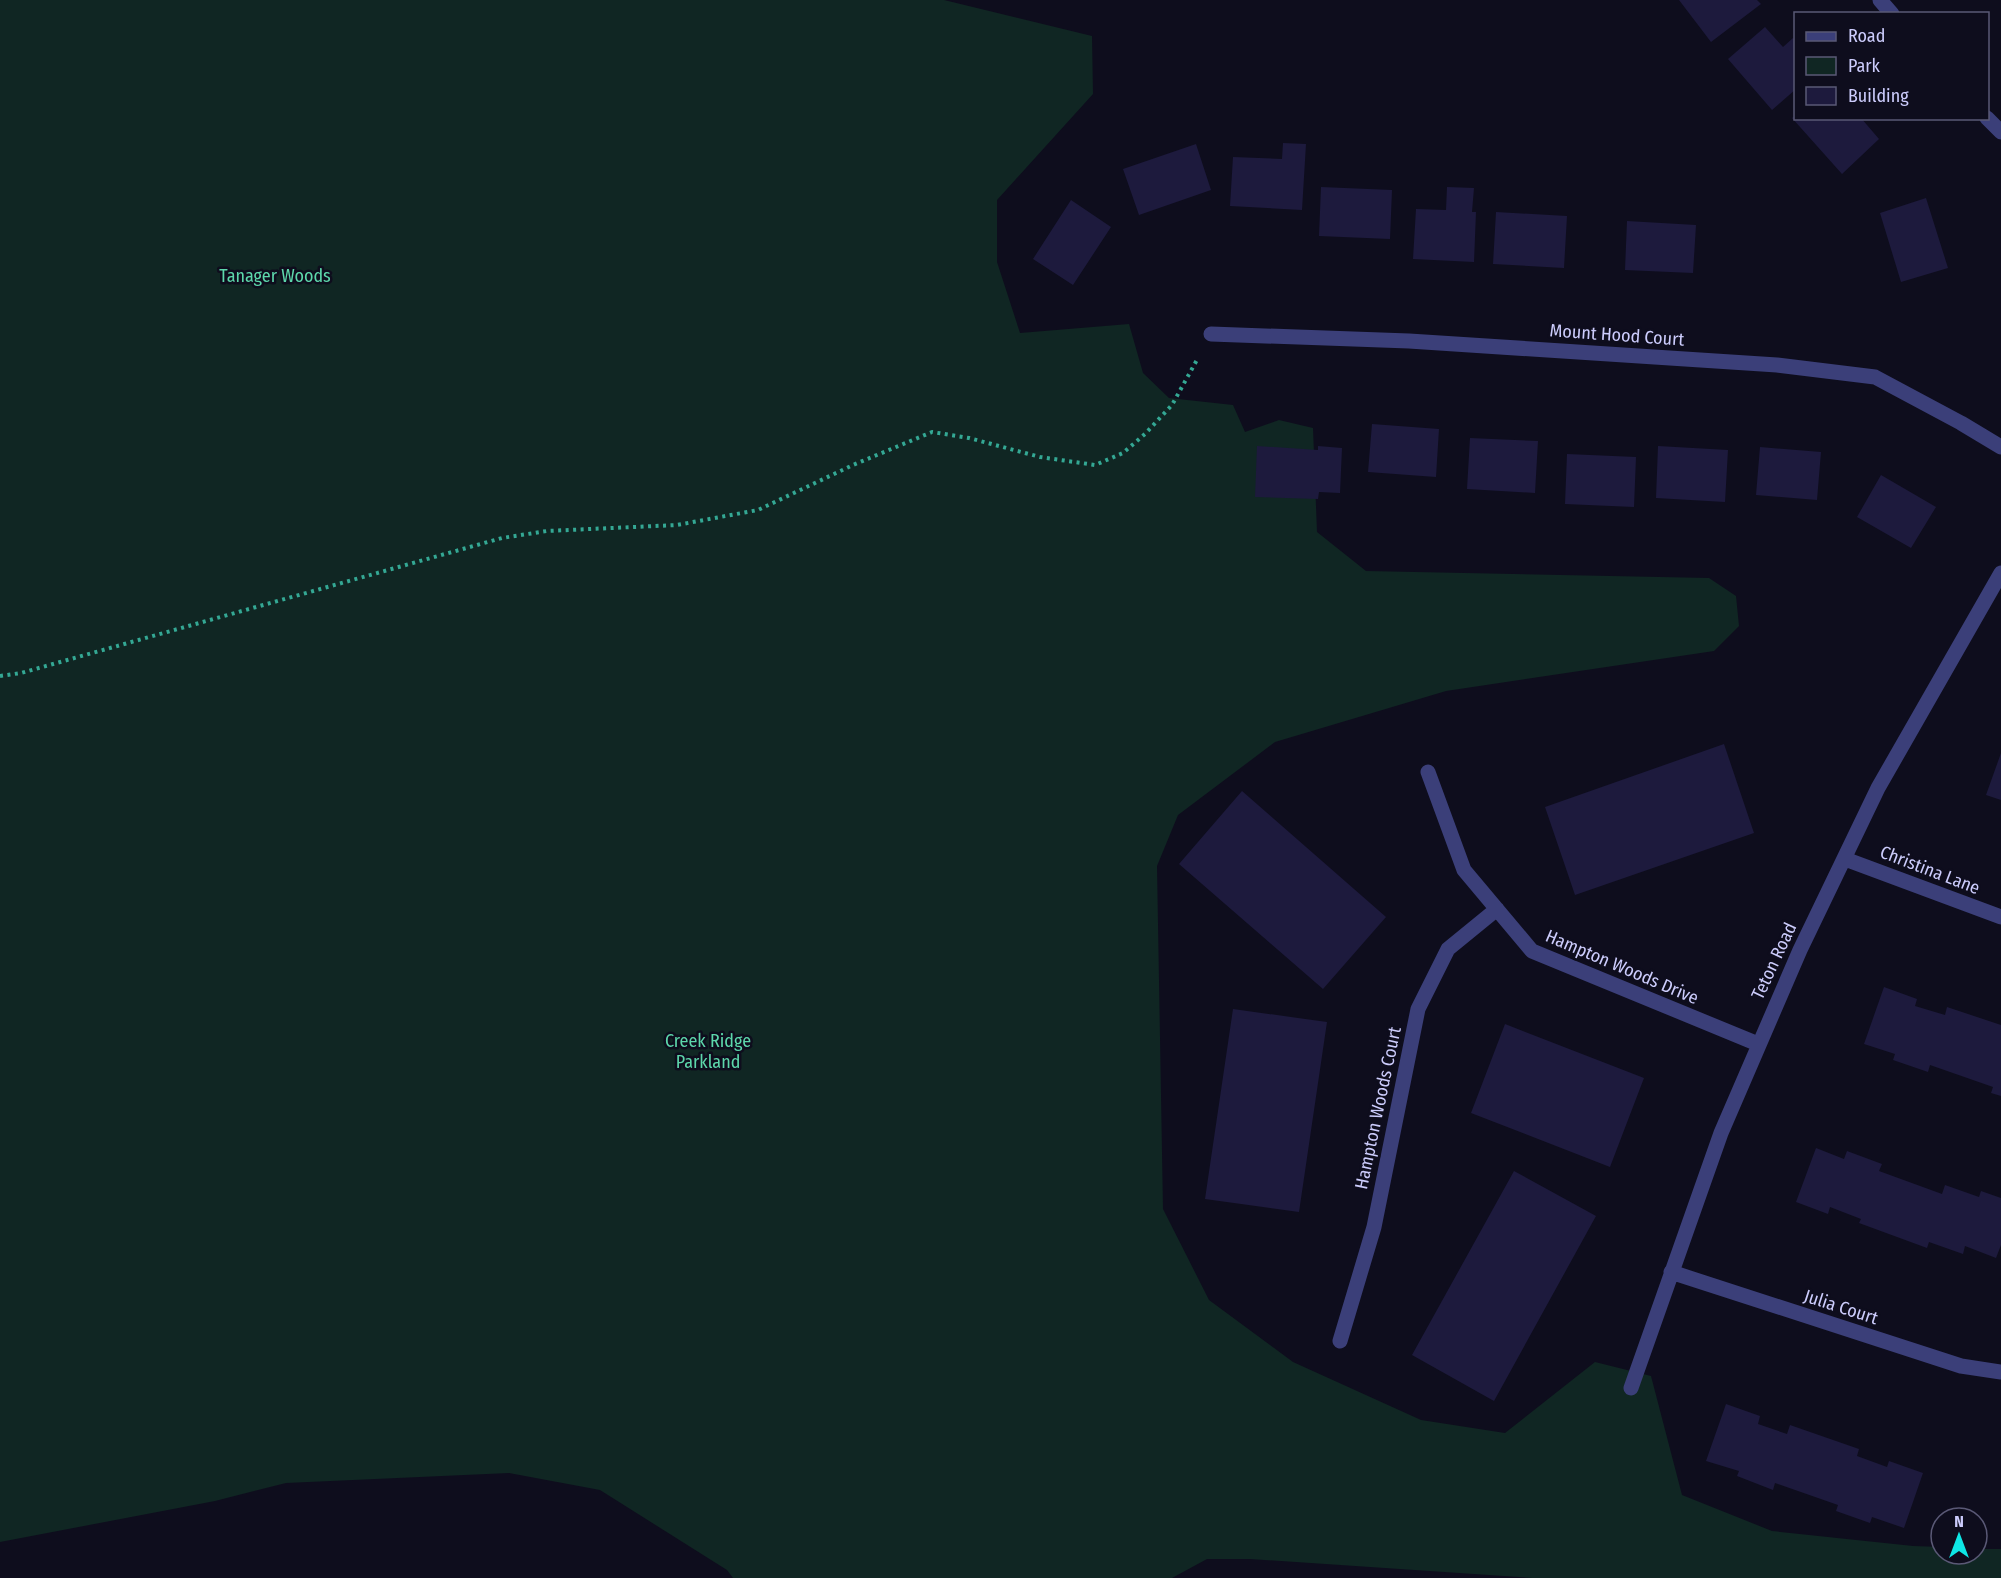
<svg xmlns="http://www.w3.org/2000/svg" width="2001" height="1578" viewBox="0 0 2001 1578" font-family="'Fira Sans Condensed',sans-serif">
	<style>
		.green { fill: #102623 }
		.building { fill: #1d1a3d }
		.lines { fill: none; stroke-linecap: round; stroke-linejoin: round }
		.path { stroke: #34a894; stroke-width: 4; stroke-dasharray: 3 4.5; stroke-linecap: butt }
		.minor { stroke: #3b3f79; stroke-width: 15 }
		.labels { text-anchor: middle; stroke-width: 5; stroke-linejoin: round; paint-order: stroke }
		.park-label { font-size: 18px; fill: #5dd7ab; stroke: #0e0d1d }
		.street-label { font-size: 18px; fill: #ccccfc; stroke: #0e0d1d }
	</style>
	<rect width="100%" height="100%" fill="#0e0d1d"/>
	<path class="green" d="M0,0H944L1092,36L1093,94L997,200V262L1020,333L1129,324L1143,373L1169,398L1233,405L1245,432L1279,420L1313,428L1317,532L1366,571L1709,578L1736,596L1739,626L1714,651L1446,691L1275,742L1178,815L1157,866L1163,1209L1209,1300L1293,1362L1421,1420L1505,1433L1595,1362L1651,1376L1682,1495L1772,1531L1913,1546L1941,1547V1554H1977V1549H2001V1578H1533L1250,1559H1207L1172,1578H733L727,1570L600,1490L509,1473L286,1483L215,1501L0,1542Z"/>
	<path class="building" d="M1679,0H1757L1761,4L1711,42Z
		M1765,27L1783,47L1793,38L1796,41V89L1772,110L1728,59Z
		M1796,115V118H1861L1879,139L1842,174L1792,118Z
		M1283,143L1306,144L1302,210L1230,206L1233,157L1282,159Z
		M1196,144L1211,190L1139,215L1123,169Z
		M1321,187L1392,190L1390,239L1319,236Z
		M1447,187L1474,188L1472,212H1476L1474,262L1413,259L1416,209L1446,210Z
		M1926,198L1948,268L1901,282L1880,213Z
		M1071,200L1111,227L1073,285L1033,259Z
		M1496,212L1567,216L1564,268L1493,264Z
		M1627,221L1696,225L1693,273L1625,270Z
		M1372,424L1439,429L1436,477L1368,472Z
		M1470,438L1538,441L1535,493L1467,489Z
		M1257,446L1318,450V446L1342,448L1340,493L1319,492L1318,499L1255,497Z
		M1658,446L1728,450L1725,502L1656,498Z
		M1760,447L1821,452L1817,500L1756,495Z
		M1567,454L1636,457L1634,507L1565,504Z
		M1881,475L1936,507L1911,548L1857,517Z
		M1724,744L1754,833L1575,895L1545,807Z
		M2001,753V800L1986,795Z
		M1242,791L1386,917L1323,989L1179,864Z
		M1884,987L1917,999L1915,1006L1945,1015L1947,1007L2001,1025V1096L1991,1093L1993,1087L1930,1065L1928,1072L1893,1060L1895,1054L1864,1044Z
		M1233,1009L1327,1022L1299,1212L1205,1199Z
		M1505,1024L1644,1078L1610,1167L1471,1113Z
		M1816,1148L1844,1159L1847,1151L1882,1164L1879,1171L1942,1194L1945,1185L1979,1197L1981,1191L2001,1198V1245L1996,1258L1965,1246L1963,1254L1929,1242L1927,1248L1859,1223L1861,1219L1830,1207L1828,1214L1796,1202Z
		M1514,1171L1596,1216L1494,1401L1412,1355Z
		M1726,1404L1760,1416L1758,1424L1787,1434L1790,1425L1859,1449L1857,1456L1887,1467L1889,1461L1923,1473L1904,1528L1872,1517L1870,1523L1836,1511L1838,1505L1775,1483L1773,1490L1737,1476L1739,1471L1706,1461Z"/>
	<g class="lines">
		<path class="path" d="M0,676L21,673L502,538L547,531L677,525L758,510L853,465L932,432L969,438L1040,457L1095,465L1123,453L1145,434L1172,405L1198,358"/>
		<path class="minor" d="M1880,0L1892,14
			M1987,118L2001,132
			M1211,334L1409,341L1777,365L1875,377L1961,423L2001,447
			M1428,772L1464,870L1532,951L1758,1044
			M1845,859L2001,917
			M1671,1272L1961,1366L2001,1372
			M1340,1341L1374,1227L1418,1009L1448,949L1497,909
			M1631,1388L1721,1133L1800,950L1878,788L2001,573"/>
	</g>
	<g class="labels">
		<g class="park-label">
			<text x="275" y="282">Tanager Woods</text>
			<text x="708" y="1047">Creek Ridge<tspan x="708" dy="21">Parkland</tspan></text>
		</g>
		<g class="street-label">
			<text transform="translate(1617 335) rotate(4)" y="6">Mount Hood Court</text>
			<text transform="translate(1930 870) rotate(21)" y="6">Christina Lane</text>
			<text transform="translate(1774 961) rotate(-65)" y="6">Teton Road</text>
			<text transform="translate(1622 967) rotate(23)" y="6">Hampton Woods Drive</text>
			<text transform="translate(1378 1108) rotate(-78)" y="6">Hampton Woods Court</text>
			<text transform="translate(1841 1307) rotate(18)" y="6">Julia Court</text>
		</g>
	</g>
	<rect x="1794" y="12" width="195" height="108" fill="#0e0d1d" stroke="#5a5976" stroke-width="1.5"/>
	<rect x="1806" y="32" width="30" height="9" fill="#3b3f79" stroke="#5a5976" stroke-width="1.5"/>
	<text x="1848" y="42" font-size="18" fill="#ccccfc">Road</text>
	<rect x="1806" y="57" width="30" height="18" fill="#102623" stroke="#5a5976" stroke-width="1.5"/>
	<text x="1848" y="72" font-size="18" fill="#ccccfc">Park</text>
	<rect x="1806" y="87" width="30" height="18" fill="#1d1a3d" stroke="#5a5976" stroke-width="1.5"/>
	<text x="1848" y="102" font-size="18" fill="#ccccfc">Building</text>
	<g transform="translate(1959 1536)"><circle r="28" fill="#0e0d1d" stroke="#5a5976" stroke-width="1.5"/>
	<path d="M0-4.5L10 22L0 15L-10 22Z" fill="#0ee6e5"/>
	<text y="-9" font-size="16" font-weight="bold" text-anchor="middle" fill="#ccccfc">N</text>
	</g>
</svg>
